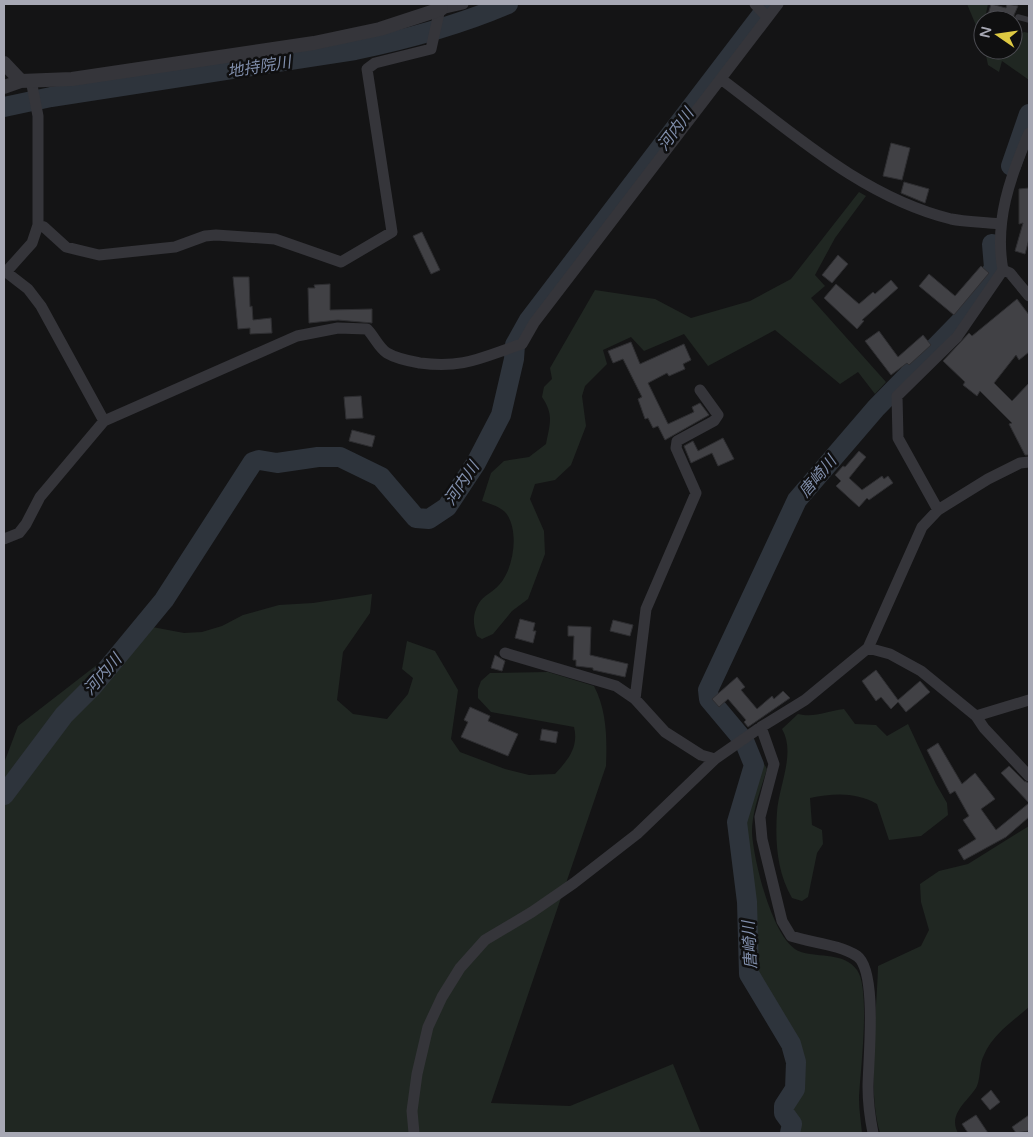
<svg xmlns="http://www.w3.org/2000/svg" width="1033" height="1137" viewBox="0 0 1033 1137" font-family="'Varela Round','Noto Sans JP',sans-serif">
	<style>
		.green { fill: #202722 }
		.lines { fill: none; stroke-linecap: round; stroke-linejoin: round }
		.river { stroke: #2e343c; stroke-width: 20 }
		.building { fill: #414145; stroke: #2e2e31 }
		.service { stroke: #35353a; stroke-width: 5.5 }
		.minor { stroke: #35353a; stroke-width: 11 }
		.tertiary { stroke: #35353a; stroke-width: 14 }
		.labels { text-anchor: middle; stroke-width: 5; stroke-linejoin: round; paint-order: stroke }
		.water-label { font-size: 16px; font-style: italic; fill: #818fac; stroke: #0f0f10 }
	</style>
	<rect width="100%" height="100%" fill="#141415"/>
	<path class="green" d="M967,4H988L985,18L987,20H983V42Z
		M1024,32L1029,33V80L1002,61L999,72L988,65L985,50H1013V38Z
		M859,192L866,196L835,238L815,275L825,286L811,298L886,382L875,394L858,372L840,384L775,330L708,366L684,334L644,351L631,337L603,350L607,364L585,386L582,396L586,426L571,465L555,480L535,484L530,499L544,531L545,554L528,599L512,611L493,634L482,639L477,636C473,624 472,615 479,603C483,596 493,592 499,585C513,570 519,535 508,516C504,508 491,504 482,501L491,473L504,461L529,457L546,444C550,423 554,415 542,397L544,387L552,379L550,368L595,290L655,299L691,318L750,301L791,279Z
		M372,594L370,613L343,652L337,700L353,714L387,719L408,694L413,678L402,669L407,641L435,651L458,690L451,739L460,752L505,769L529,775L555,774C568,760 579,747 574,727L491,712L478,698V689L481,681L490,673L548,672L594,686C607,711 607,739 606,766L491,1103L570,1106L673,1064L701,1133H4V763L18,726L147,626L184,633L202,632L222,626L243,615L279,605L313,603Z
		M844,709L855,724L876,725L887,736L908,724L936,784L947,803L948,815L921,836L889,840L877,804C856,792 834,793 810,798L812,825L822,830L823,844L817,853L808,897L802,901L792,898C777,872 775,842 777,812C779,785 796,753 782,729L798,714C815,718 826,711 844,709Z
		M759,762H763L767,769C761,789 752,811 752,832C753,858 773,944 801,952C820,958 844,952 857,970C871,989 860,1073 859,1099C859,1110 861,1122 862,1133H793L795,1121L788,1114L787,1108L797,1094L799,1065L794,1043L758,987L751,971L750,904L741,825Z
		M1029,826V1007C1012,1022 993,1034 984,1055C979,1064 981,1076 977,1086C970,1100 947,1113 958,1133H880C867,1091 877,1012 878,966L921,946L929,930L921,902L920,884L939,871L968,864Z"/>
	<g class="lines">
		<path class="river" d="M4,107L51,97L355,50C408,39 459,25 508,4
			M1011,166L1029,114
			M740,736L709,699L708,690L797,500L876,408L960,322L994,268L992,244
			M745,743L754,765L737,822L747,902L749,974L791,1044L796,1062L795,1089L784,1106V1113L792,1124L790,1133
			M4,795L64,715L93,686L164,600L253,462L259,460L277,463L318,457H340L381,477L416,518L429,519L447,507L476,463L501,415L514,359L515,345L529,320L770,4"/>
	</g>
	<path class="building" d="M991,4L1006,8L1007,4L1018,6L1014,15V20H1003L988,15Z
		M891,143L910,148L902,180L883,176Z
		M904,182L929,189L925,203L901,193Z
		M1029,188V239L1025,254L1015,251L1023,223L1019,224V189Z
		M422,232L440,270L431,274L413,236Z
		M838,255L848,264L832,283L822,275Z
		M981,266L989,273L954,315L919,286L929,274L955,296Z
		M233,277H249L250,307L252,306L253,320L271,318L272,333L250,334V328L238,329Z
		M891,280L898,288L862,320L864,321L857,329L824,298L836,284L859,304L873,292L875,294Z
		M330,284V310L372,309V323L338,320L309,323L308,288H315L314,285Z
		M1017,299L1029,315V352L1019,360L1016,355L994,383L1012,401L1029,383V455H1025L1009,424L1012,423L980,391L977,396L963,385L965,382L943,361L969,333L972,336Z
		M879,331L898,357L923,335L931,345L909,365L907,363L891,375L865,341Z
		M631,342L640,364L684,344L691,360L683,364L685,369L669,376L667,373L648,383L668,424L694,412L692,407L700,403L709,415L665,440L658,426L653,428L648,418L645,419L638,399L642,397L623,359L613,363L608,351Z
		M361,396L363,418L346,419L344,397Z
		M352,430L375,436L372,447L349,441Z
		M723,438L734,459L718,466L712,453L691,463L684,446L693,441L698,451Z
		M859,451L866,457L849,478L862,490L882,476L884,479L888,476L893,483L869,500L867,498L859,507L836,486L841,481L835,475L843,466L845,467Z
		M520,619L535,623L533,631H536L533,643L515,638Z
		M613,620L633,625L630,636L610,631Z
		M568,626L591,627L590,655L628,664L625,677L593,670V668L576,666V660H573L574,636H568Z
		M495,655L505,661L502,671L491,668Z
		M876,670L898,700L920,681L930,692L906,712L898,702L891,709L881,697L876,701L862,681Z
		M737,677L745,687L741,690L757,709L772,696L774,699L783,691L790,698L748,727L744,722L746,720L728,699L719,707L712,699Z
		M470,707L490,716L488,721L518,734L508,756L461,737L468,722L464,720Z
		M542,729L558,732L556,743L540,740Z
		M938,743L962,784L975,773L995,799L981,809L996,830L1029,803L1001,773L1009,766L1024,781L1029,783V817L1006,837L964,860L958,850L976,839L963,820L969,816L955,791L950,794L927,750Z
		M991,1090L1000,1102L990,1110L981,1099Z
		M976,1115L988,1133H968L962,1124Z
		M1029,1115V1131L1016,1133L1012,1127Z"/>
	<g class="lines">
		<path class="service" d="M1018,17L1029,20"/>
		<path class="minor" d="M755,4L767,17
			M441,9L463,4
			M721,79C792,132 862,197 951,219C966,222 984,222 1000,224
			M31,80L38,116V225L32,243L6,272L28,289L41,306L104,421
			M38,225L44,227L66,247L99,255L175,247L205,236L216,235L275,239L341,262L392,232L367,69L375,63L431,49L441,4
			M1003,270L1010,273L1029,296
			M938,510L898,438L897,396L957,337L1003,270C994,222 1010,177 1029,133
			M4,539L19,533L26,524L40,497L104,421L297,336L338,328L367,329C374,336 379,348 387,353C397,359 409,361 420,363C464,369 482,357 522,344L534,323L778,4
			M868,648L890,654L921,671L976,716L984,728L1029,776
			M505,653L616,686L635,699L665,732L701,755L715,759
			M635,699L646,609L696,493L676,448L677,441L714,421L718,415L700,390
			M976,716L1029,700
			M761,727L774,764L760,817L762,839L782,921L791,936C812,943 838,944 857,956C878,971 868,1062 868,1087C868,1103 870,1118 873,1133
			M414,1133L412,1111L417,1074L428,1027L442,997L460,968L485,940L532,912L574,883L637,834L715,759L761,727L805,700L868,648L922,527L938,510L988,479L1020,463L1029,462"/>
		<path class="tertiary" d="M4,63L21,81
			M4,87L21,81L72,79L314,43L380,29L441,9"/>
	</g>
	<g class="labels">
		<g class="water-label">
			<text transform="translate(259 66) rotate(-9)" y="6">地持院川</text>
			<text transform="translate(675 129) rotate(-53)" y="6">河内川</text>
			<text transform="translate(817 476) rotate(-50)" y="6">唐崎川</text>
			<text transform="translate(461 483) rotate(-56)" y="6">河内川</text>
			<text transform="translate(102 674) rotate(-49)" y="6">河内川</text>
			<text transform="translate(749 945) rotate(-93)" y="6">唐崎川</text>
		</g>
	</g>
	<rect width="1033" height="1137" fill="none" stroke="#a7a8b4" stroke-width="10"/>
	<g transform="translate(998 35) rotate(283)"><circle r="24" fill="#0f0f10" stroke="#4c4c52"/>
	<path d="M0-4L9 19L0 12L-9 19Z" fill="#dec942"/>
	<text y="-8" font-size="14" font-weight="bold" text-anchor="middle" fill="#a7a8b4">N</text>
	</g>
</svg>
